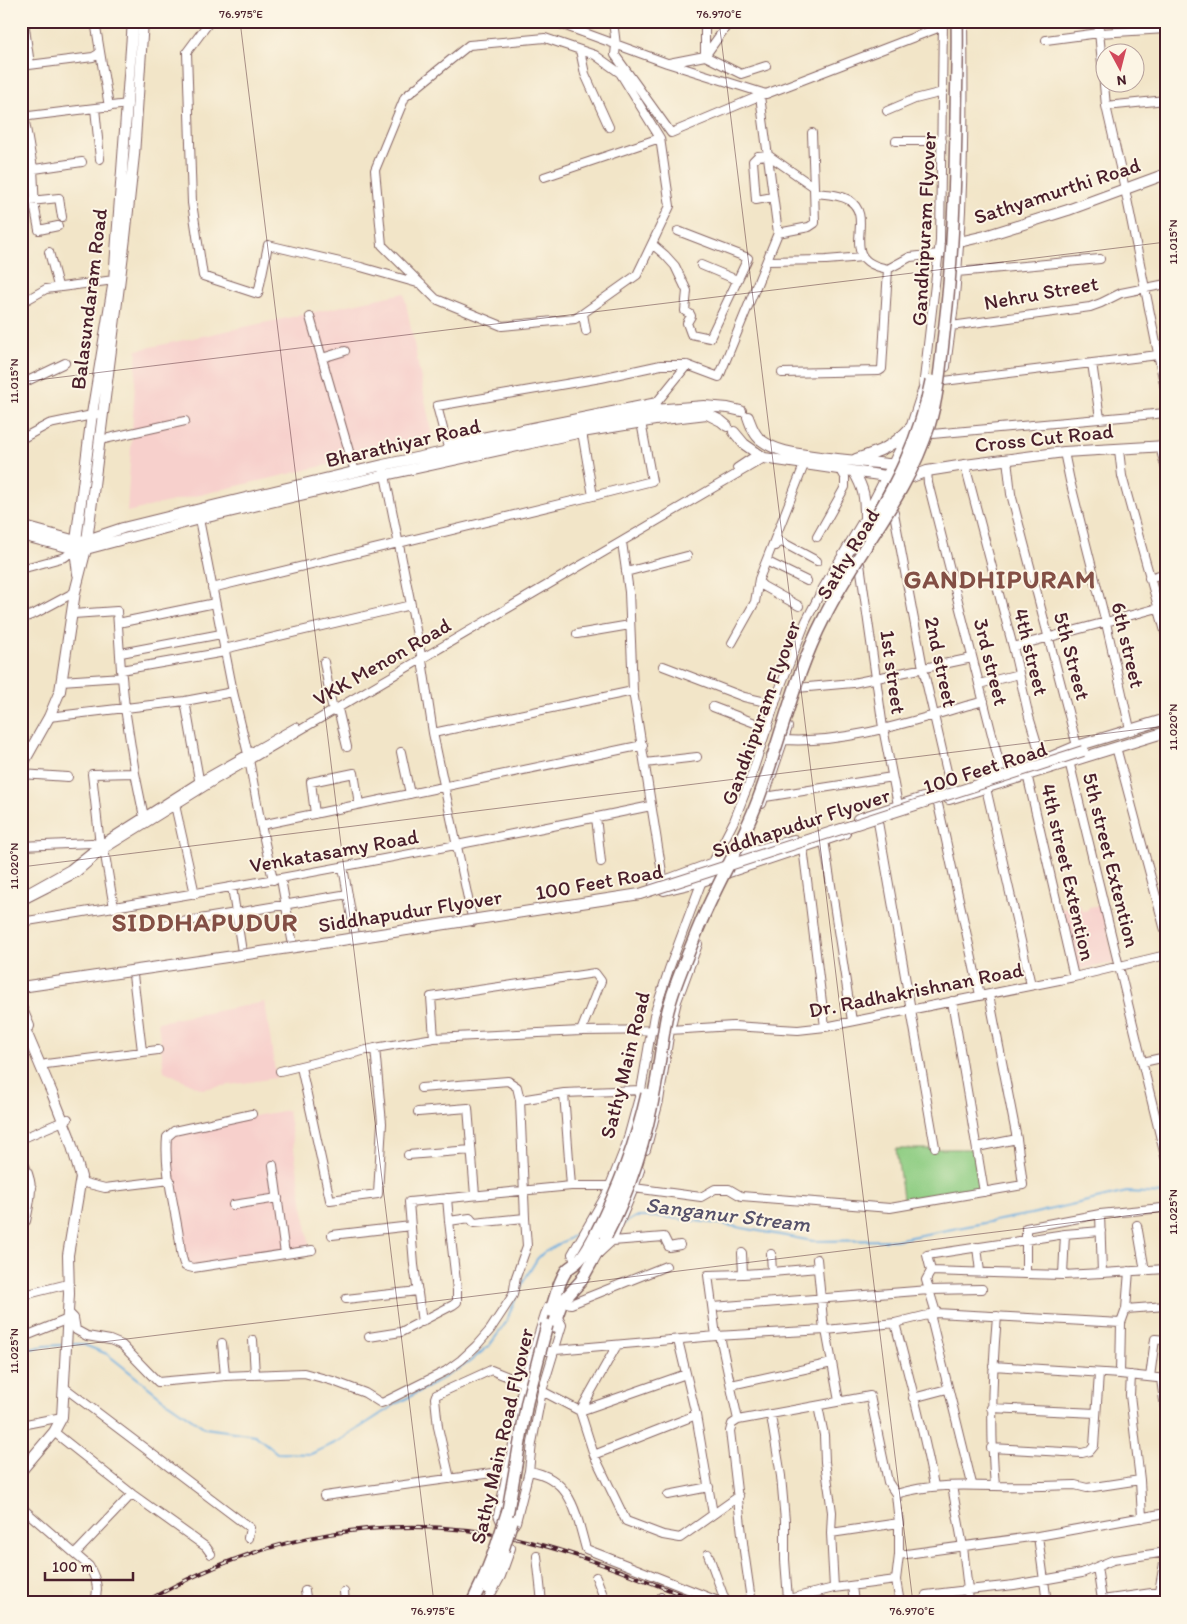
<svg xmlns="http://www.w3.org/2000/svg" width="1187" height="1624" viewBox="0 0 1187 1624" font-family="Itim,sans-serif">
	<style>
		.built { fill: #f7d0cc }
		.green { fill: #90ce84; stroke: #6d7658 }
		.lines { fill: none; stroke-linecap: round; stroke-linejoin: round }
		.stream { stroke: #6bade0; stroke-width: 2 }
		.minor-casing { stroke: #856462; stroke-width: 10 }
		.major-casing { stroke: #856462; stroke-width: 12 }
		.highway-casing { stroke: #856462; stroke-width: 14 }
		.minor { stroke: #fff; stroke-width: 8 }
		.major { stroke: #fff; stroke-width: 10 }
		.highway { stroke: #fff; stroke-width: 11 }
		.rail-casing { stroke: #4a1f2b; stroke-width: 4 }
		.rail { stroke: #fcf5e5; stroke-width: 2; stroke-dasharray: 5.5; stroke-linecap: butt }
		.major-bridge-casing { stroke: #856462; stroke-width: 12; stroke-linecap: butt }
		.highway-bridge-casing { stroke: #856462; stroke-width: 14; stroke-linecap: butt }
		.major-bridge { stroke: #fff; stroke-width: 10 }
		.highway-bridge { stroke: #fff; stroke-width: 11 }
		.ticks { fill: none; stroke: #4a1f2b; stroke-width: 1; stroke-opacity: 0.45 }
		.labels { text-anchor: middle; stroke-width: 4; stroke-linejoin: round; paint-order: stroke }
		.street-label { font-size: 21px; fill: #4a1f2b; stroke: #fcf5e5 }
		.water-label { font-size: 22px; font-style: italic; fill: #56516a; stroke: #fcf5e5 }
		.district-label { font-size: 26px; font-weight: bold; letter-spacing: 1px; fill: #834f45; stroke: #fcf5e5 }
		.neatline { fill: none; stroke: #4a1f2b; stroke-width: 2 }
		.ticks-label { font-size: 12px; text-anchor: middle; fill: #4a1f2b }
	</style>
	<rect width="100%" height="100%" fill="#fcf5e5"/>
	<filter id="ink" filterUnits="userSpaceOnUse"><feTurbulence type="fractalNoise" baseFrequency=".02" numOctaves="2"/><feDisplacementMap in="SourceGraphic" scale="10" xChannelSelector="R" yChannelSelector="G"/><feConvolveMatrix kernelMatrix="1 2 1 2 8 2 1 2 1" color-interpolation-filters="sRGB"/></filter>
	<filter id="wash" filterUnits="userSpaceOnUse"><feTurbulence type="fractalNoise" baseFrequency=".0096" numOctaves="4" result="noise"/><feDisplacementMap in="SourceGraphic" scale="20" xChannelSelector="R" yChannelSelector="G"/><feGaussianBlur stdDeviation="1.12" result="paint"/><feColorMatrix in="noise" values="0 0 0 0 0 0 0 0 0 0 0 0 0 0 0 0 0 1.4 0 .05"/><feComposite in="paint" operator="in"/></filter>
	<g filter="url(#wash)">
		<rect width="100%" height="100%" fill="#f2e5c8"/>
		<path class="built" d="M404,293L433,440L127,512L137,350Z
			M1080,905L1082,911L1088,910L1089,907L1102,905L1114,963L1075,970L1061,909Z
			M265,1002L276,1078L202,1089L164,1071L158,1022Z
			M288,1110L310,1250L187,1269L168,1141L176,1133L221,1122Z"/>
		<path class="green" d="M896,1149H973L981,1190L904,1204Z"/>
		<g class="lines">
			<path class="stream" d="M622,1225L635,1217H663L720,1224L813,1241L895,1240L1031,1214L1127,1192L1166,1194
				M69,1344H82L107,1354L167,1402L205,1428L255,1435L277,1453L311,1454L339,1441L396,1404L435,1383L468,1363L489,1346L505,1324L522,1284L537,1259L543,1253L582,1231
				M21,1351L45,1346L62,1345"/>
		</g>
	</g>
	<g filter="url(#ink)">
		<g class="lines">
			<g class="minor-casing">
				<path id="minor" d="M24,21L30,65
					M95,21L109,107
					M210,21L187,52L192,203L203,276L258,294L268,245L361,267L421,284
					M552,21L667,63L766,94L943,26
					M613,21L616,45L615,55L671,133L764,94
					M705,21V56L730,21
					M1098,21L1106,106L1125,189L1166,393
					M545,38L595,55L620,73L660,138L670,206L637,275L575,319L502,326L436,299L382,245L375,170L405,97L469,45Z
					M1046,40L1099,33L1166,29
					M580,50L585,74L609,127
					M669,63L705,56L741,74L766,66
					M21,66L93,57L100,53
					M760,96C766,142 772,187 778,233L809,227L815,223L814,187L768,155L758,156L753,161L756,200L773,197
					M1106,106L1166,100
					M95,108L100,159
					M887,111L915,99L943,92
					M24,116L33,168L35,209L39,230L58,226
					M21,117L128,104
					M812,133L814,187
					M896,141H942
					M21,171L82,162
					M544,177L660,138
					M815,193C826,194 839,194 849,200C878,219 834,260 888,269
					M21,202L59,198L62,217
					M652,244L665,255L675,266L687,291L685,311L690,314L691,316L687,323L691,334L710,338L748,258L678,231
					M49,252L58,286
					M767,261L826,260L863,257
					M701,265L737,280
					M957,272L1100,259
					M21,303L46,289L114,280
					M583,314L586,331
					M310,317L355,472
					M951,326L1090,307L1101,303L1121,293L1166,284
					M322,358L345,351
					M1092,363L1100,418
					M687,365L657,402L447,444L437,406L601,378L661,365H687L719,377L778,233
					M946,367C949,340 954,312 956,284C964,197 964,109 963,21
					M782,373L879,371L882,369L888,269L910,257L939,254
					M944,381L1158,355
					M21,384L65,363
					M932,434L1166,413
					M21,439L49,424L97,414
					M100,440L185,421
					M1160,447L1166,469
					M1119,450L1122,476L1166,635
					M1064,452L1070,481L1106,623L1130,729
					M1007,459L1011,494L1077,746
					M965,465L1013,647L1029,717L1042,760
					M737,468L758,454
					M384,470L422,660L433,733L473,922
					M927,471L928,483L1002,774
					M593,496L652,481L641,422
					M894,513L923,668L951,789
					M199,519L233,692L248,754L261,825L273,880
					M817,537L845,487V477L841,470
					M622,542L629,592L633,691L664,885
					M776,546L778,540L817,561
					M848,546L860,564L883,728L898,805
					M770,563L807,581
					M21,569L65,557L75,549
					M626,572L687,556
					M1149,578L1166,573
					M759,582L763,586L799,606
					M212,588L593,496L582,432
					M73,614L117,611L121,670
					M21,619L36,613L75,592
					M118,623L215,603
					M577,634L630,625
					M732,643L755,602L759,579L804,465
					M1013,647L1158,608
					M224,649L411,605
					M121,653L221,634
					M324,662L332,706
					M663,666L744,697L775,704
					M122,677L125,708L135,773
					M61,681L122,677L121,670L225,652
					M979,684L1019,674
					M797,688L853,683L972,658
					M185,701L200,785
					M713,707L768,728
					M338,709L347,747
					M49,717L185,701L233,692
					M433,733L633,691
					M784,740C852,744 919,718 984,701
					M1116,747L1166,934
					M401,752L410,794
					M1069,761L1166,1160
					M645,763L697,757
					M21,774L68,777
					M1027,774L1074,977
					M986,788L1031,985
					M936,795L980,995
					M765,797L892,777
					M762,804L788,727
					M175,805L195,894
					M315,814L311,782L354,773L359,804
					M596,817L601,862
					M878,822L935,1147
					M261,825L643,745
					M824,840L852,1021
					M21,846L91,843L100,845L92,774L135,773L144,817
					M101,846L104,849L114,908
					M803,847L825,1027
					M712,864L734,821L749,783L781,685L806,621L823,588L865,517L892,464L910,428L923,388L940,241L943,21
					M343,867L355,935
					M281,879L293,945
					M232,887L242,952
					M27,893L70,869L100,845L199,782L296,727
					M21,901L76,873L104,849L215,780L764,458
					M21,922C232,889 442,849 651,806
					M164,925L348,894
					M133,975L142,1051
					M952,1001L984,1192
					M434,1038L431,997L595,973L601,981L581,1031
					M1143,1062L1166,1057
					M46,1064L158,1050
					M301,1067L330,1200L378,1194L382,1123L375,1048
					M280,1071L375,1048L434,1038L581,1031L670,1030L733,1026L798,1030L825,1027L1074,977L1166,955
					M421,1088L508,1081L517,1087L520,1100L525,1218
					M564,1093L571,1186
					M520,1100L564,1093L641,1090
					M418,1112L468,1108L475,1195
					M252,1114L174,1131L167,1137C164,1169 174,1204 179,1236C181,1247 180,1256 185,1266L193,1268L312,1250
					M21,1139L68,1119
					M977,1147L1017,1139
					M646,1150L659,1101L670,1030L677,1001L698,944
					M408,1155L471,1150
					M21,1157C35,1186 32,1190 26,1221L21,1224
					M273,1165L285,1254
					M81,1182L105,1188L170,1180
					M21,1188H32
					M634,1188L701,1197L715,1189H729L741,1196L890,1208L1023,1185L1017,1139L989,995
					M447,1198L449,1221
					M233,1205L278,1198
					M1100,1214L1102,1273L1166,1269
					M1137,1225L1145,1271
					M1065,1234L1063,1275L1102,1273
					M332,1235L411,1226
					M612,1241L664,1237L669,1247L680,1245
					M977,1247L980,1272
					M599,1253L612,1241L634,1188L640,1170
					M742,1253L743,1274L772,1272L771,1254
					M817,1259L824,1330
					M576,1264L572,1254L607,1193L626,1145L641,1090L654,1015L669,969L703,878
					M931,1271L927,1255L1065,1234L1101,1231
					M772,1272L818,1268
					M1063,1275L1026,1274V1228L1100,1214L1162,1208
					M21,1294L24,1295L68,1284
					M346,1299L418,1291
					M562,1302L571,1304L666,1266
					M552,1305L548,1307L545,1314L523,1383L512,1450L498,1515L501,1522L514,1525L516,1522L529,1471L532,1443L542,1391L562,1325L557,1316
					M713,1307L929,1290L926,1280L931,1271L1026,1274
					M1126,1309L1166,1306
					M68,1312L74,1318L76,1330L87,1336L110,1340L122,1345L158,1382L225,1376L304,1373L333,1381L365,1393L381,1403L384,1402L446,1371L461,1360L476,1346L490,1330L513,1295L516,1277L527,1246L525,1218L474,1223L470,1218L449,1221L457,1290V1302L453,1305L401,1332L369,1337
					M936,1313L929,1290L982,1289
					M930,1314L972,1484
					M422,1322L414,1265L409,1202L571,1186H609
					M895,1323C909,1377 924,1431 934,1486
					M826,1330L839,1401
					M716,1336L708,1275L743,1274
					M720,1336L738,1420
					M21,1338L68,1319
					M253,1340L255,1375
					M678,1340L696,1415L713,1514
					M222,1343L225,1376
					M533,1352L716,1336L826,1330L895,1323L936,1313L1121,1323L1126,1309L1129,1271
					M993,1366L1120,1374L1166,1379
					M1120,1374L1121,1323
					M1131,1375L1130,1395L1140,1480L1142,1518
					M1150,1377L1155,1339L1166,1340
					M1161,1379L1166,1415
					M731,1385L832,1363
					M65,1388L250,1528L248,1538
					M542,1391L580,1411L594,1455L626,1521L663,1535L680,1538L739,1496
					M913,1398L947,1389
					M818,1406L824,1435L825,1462L832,1512L831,1533L834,1588
					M991,1408L1096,1413
					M580,1411L686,1374
					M580,1411L617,1345
					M771,1416L781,1476L785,1521V1560L788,1599
					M21,1425L62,1417
					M54,1432L132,1494L206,1547L211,1554
					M991,1448L1082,1453L1090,1451L1094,1446L1099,1374
					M594,1455L696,1415
					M529,1471C572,1478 576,1514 586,1549L723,1603
					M450,1479L438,1427L435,1398L436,1395L491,1370L523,1383
					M995,1486C990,1429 992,1373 997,1316
					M896,1494C928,1484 961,1485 995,1486C1022,1487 1049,1486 1075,1485L1087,1488L1140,1480
					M668,1495L709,1487
					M324,1496L499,1472L506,1473
					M21,1507L89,1566C96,1579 100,1589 94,1603
					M831,1533L899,1523
					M1038,1536L1047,1603
					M76,1553L132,1494
					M708,1554L726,1603
					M899,1555L1038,1536L1166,1513
					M537,1556L542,1603
					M1097,1567L1102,1600
					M596,1577L606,1603
					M852,1586L854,1603
					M305,1591L307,1603
					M344,1592L345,1603
					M926,1595L968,1590L963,1547L952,1486
					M661,1597L663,1603
					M486,1603L501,1576L511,1548
					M753,1603L750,1593L744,1551L730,1431L732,1424L738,1420L870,1396L888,1482L896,1494L899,1523V1555L896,1580L900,1603
					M772,1603L834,1588L896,1580
					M969,1603L968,1590L1014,1585L1082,1573L1113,1560L1166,1552L1157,1603
					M1103,1603L1102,1600L1166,1591"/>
			</g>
			<g class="major-casing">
				<path id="major" d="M939,254L959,242L985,236L1068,210L1166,174
					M748,417C751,425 754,435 761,440C778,453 800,454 820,457C850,461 880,463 909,466
					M734,432L744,444L764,458L886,476L912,477L927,471L965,465L1064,452L1166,446
					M856,459C881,451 892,447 910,428
					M854,472C864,489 865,497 865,517
					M21,526L76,541L87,540L123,528L196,510L383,465L580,423L654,410L704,406L728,408L741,411
					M21,535L75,549H86L199,519L385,475L582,432L655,420L707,414L721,421L727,426
					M78,574L75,549L92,414L114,280L133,21
					M1046,759L1077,746L1166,719
					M21,767L49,717L60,691L75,592L86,549L125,238L134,155L143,21
					M949,799L1166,732
					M858,819L923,798
					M654,885L713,863L794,840
					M664,890L702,881L845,833
					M21,1007L29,1026
					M21,1020L52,1093L69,1136L81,1177L68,1255L69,1294L62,1417L54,1432L21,1471"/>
			</g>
			<g class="highway-casing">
				<path id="highway" d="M551,1311C555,1298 558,1283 566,1271C570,1266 575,1265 578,1261C586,1253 590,1244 595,1235
					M553,1327L562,1302L581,1281L606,1236
					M488,1588L503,1550
					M472,1603L483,1580L496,1547"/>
			</g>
			<use href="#minor" class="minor"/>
			<use href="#major" class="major"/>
			<use href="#highway" class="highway"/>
			<g class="rail-casing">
				<path id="rail" d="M144,1603C258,1535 396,1508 526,1541C587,1556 645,1581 704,1603"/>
			</g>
			<use href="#rail" class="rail"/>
			<g class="major-bridge-casing">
				<path id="major-bridge" d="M21,987L316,944L640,894L1083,751"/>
			</g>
			<g class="highway-bridge-casing">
				<path id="highway-bridge" d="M866,533C897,484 920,437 931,381
					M595,1235C618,1190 636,1143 647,1094
					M606,1236C631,1188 647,1136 656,1083C660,1062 662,1040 666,1019C672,990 685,962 696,934C714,888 741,846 758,800C781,739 794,676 824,618C856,552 907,497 929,426C939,393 941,358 945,324C953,257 955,192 956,124C956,90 958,56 957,21
					M496,1547L508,1510L527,1402L547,1325
					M503,1550L512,1521"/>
			</g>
			<use href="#major-bridge" class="major-bridge"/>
			<use href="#highway-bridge" class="highway-bridge"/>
		</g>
	</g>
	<path class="ticks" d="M240,21L434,1603M719,21L913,1603M21,382L1166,242M21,867L1166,726M21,1352L1166,1211"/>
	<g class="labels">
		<g class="street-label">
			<text transform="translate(1057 191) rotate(-18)" y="7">Sathyamurthi Road</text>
			<text transform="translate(924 229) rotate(-87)" y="7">Gandhipuram Flyover</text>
			<text transform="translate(1041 293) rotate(-10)" y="7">Nehru Street</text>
			<text transform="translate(89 299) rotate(-83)" y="7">Balasundaram Road</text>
			<text transform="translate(1044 438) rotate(-6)" y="7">Cross Cut Road</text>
			<text transform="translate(403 443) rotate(-13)" y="7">Bharathiyar Road</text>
			<text transform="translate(848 554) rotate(-59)" y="7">Sathy Road</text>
			<text transform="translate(1128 645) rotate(77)" y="7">6th street</text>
			<text transform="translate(1031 652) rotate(76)" y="7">4th street</text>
			<text transform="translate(1072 656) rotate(75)" y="7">5th Street</text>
			<text transform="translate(382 662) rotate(-30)" y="7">VKK Menon Road</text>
			<text transform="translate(941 662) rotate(78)" y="7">2nd street</text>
			<text transform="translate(991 662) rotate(76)" y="7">3rd street</text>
			<text transform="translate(893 672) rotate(82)" y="7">1st street</text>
			<text transform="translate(761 713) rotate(-70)" y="7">Gandhipuram Flyover</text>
			<text transform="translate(985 768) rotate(-18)" y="7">100 Feet Road</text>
			<text transform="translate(801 823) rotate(-18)" y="7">Siddhapudur Flyover</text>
			<text transform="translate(334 851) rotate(-10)" y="7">Venkatasamy Road</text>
			<text transform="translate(1111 860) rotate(76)" y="7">5th street Extention</text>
			<text transform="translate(1068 872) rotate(77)" y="7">4th street Extention</text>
			<text transform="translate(599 882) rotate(-10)" y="7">100 Feet Road</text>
			<text transform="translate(410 911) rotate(-9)" y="7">Siddhapudur Flyover</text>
			<text transform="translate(916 990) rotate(-11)" y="7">Dr. Radhakrishnan Road</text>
			<text transform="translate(625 1065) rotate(-76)" y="7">Sathy Main Road</text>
			<text transform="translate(502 1436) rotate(-77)" y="7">Sathy Main Road Flyover</text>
		</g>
		<g class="water-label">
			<text transform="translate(728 1214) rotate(7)" y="8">Sanganur Stream</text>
		</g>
		<g class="district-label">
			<text x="1000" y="588">GANDHIPURAM</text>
			<text x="205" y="931">SIDDHAPUDUR</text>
		</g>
	</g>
	<rect width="1187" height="1624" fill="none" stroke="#fcf5e5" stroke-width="55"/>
	<g transform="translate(1120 68) rotate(173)"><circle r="24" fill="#fcf5e5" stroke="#b59f9b"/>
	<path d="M0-4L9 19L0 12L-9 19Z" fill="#d1495b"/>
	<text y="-8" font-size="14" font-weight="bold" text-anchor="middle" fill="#4a1f2b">N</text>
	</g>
	<path d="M45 1572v8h88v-8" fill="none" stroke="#4a1f2b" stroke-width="2.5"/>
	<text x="52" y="1572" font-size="15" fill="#4a1f2b" stroke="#fcf5e5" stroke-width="4" paint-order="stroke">100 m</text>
	<rect x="28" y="28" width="1132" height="1568" class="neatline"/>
	<g class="ticks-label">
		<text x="241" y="18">76.975°E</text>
		<text x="719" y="18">76.970°E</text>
		<text transform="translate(1173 242) rotate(-90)" y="4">11.015°N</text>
		<text transform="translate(14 381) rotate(-90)" y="4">11.015°N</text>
		<text transform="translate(1173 727) rotate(-90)" y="4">11.020°N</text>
		<text transform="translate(14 866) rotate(-90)" y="4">11.020°N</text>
		<text transform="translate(1173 1212) rotate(-90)" y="4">11.025°N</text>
		<text transform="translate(14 1351) rotate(-90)" y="4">11.025°N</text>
		<text x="433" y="1615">76.975°E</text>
		<text x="912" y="1615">76.970°E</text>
	</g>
</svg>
